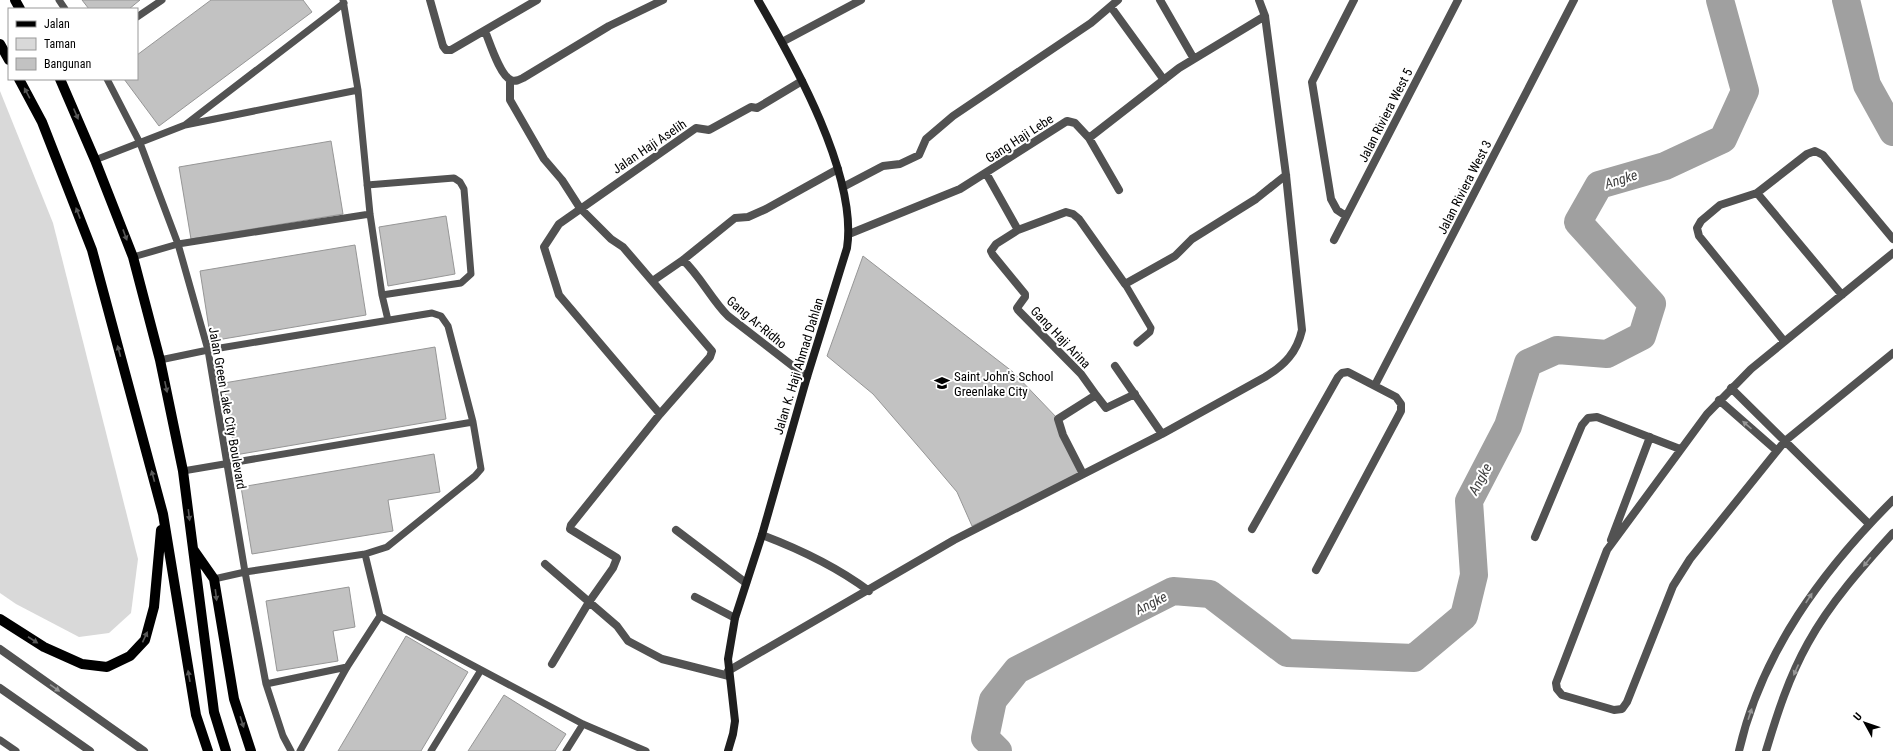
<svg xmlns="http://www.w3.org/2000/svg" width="1893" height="751" viewBox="0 0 1893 751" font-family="'Roboto Condensed',sans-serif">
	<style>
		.green { fill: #d9d9d9 }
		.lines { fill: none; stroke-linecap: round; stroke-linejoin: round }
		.river { stroke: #a0a0a0; stroke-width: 28 }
		.building { fill: #c2c2c2; stroke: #969696 }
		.service { stroke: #525252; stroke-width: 7 }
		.minor { stroke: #525252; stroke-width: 8 }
		.tertiary { stroke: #525252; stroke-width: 8 }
		.secondary { stroke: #1f1f1f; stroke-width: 8 }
		.primary { stroke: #000; stroke-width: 10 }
		.oneway { fill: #595959 }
		.oneway2 { fill: #979797 }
		.labels { text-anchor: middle; stroke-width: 4; stroke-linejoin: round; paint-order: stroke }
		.street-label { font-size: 13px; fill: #000; stroke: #fff }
		.poi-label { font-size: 13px; fill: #000; stroke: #fff; text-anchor: start }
		.water-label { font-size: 14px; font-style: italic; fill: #414141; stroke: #fff }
	</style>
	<rect width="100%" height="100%" fill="#fff"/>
	<path class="green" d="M0,91L53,223L138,559L131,613L109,633L79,637L16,604L0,593Z"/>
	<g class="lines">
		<path class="river" d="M1846,0L1867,85L1893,132
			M998,751L985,738L993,700L1017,670L1173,591L1210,594L1287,653L1414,658L1464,616L1474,575L1469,501L1508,426L1528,363L1557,350L1607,354L1642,336L1652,304L1578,222L1599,185L1665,166L1723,139L1745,91L1720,0"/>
	</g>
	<path class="building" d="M82,0H140L129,9H89Z
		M211,0H303L312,12L159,126L124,79H137V55Z
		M331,141L343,214L191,239L179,167Z
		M446,216L455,274L388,286L379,227Z
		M355,245L366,315L211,341L200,271Z
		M863,256L1013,372L1058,419L1083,474L972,526L957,492L924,453L873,394L827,356Z
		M435,347L446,419L235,455L224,383Z
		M434,454L440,492L388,500L393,531L252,554L241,487Z
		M349,587L355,627L333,631L338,661L277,671L266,601Z
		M406,636L468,672L421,751H338Z
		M504,695L566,734L555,751H468Z"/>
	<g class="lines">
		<path class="service" d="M59,0L65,9
			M343,0L358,90L370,214L382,295L388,320
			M344,3L185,125L358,90
			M137,17L162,0
			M107,79L140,143L178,244L208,350L245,572L266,684L283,736L291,751
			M95,160L185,125
			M367,185L454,178L460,182L464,189L471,274L461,283L382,295
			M133,257L178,244L370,214
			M1125,284L1151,328L1150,332L1137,343
			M160,360L208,350L432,313L441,316L448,326L473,422L481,469L475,476L387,547L365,554L245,572L214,579
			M183,471L473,422
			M365,554L380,616L583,724L646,751
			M266,684L347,667
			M0,740L16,751
			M300,751L347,667L380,616
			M431,751L481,670
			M566,751L583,724"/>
		<path class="minor" d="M430,0L443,46L446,50H451L537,0
			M1160,0L1194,59
			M1111,7L1164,80
			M485,31C490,43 500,76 511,80C515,82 519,80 523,78L609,26L663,0
			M782,42L861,0
			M510,80V100L544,159L562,180L580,208L611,239L623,247L712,351L710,357L660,414L571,525L570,529L617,558L613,568L589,602L552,664
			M1089,138L1119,190
			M986,173L1018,230L1066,212L1073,214L1079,219L1125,284L1175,256L1192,239L1256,199L1286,175
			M843,187L883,166L900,164L919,155L926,139L953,116L1091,23L1118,0
			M1757,193L1842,295
			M1346,216L1337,210L1331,199L1312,82L1354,0
			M1018,230L996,244L991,251L993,255L1025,294V297L1017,308L1018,310L1081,374L1096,395L1058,419L1063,435L1083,474
			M849,234L960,189L1067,121L1075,123L1089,138L1179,68L1265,16
			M1334,240L1458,0
			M1893,253L1751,369L1707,414L1607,550L1556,683L1557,689L1562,695L1614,710L1622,709L1627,702L1673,586L1690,559L1785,441L1893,353
			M683,260C701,277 711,299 728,316L807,377
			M654,280L683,260L735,218L748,217L766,209L838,169
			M1784,341L1699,236L1697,228L1701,221L1720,205L1757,193L1807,154L1815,151L1823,155L1893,239
			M1115,366L1162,434
			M1375,385L1574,0
			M1731,388L1869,524
			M1096,395L1106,408L1135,394
			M1719,400L1776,450
			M660,414L559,295L544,247L559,224L696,128L709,130L751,107L757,108L802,81
			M1252,529L1338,377L1342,373L1348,372L1396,397L1401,404V411L1316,570
			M676,530L746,583
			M762,535C799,549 837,567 869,591
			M1535,537L1582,425L1588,418L1597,417L1680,449
			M1611,540L1650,437
			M545,564L617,626L628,641L662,659L729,676
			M695,597L735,618
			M728,671L954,540L1162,434L1265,377C1285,365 1297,352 1302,330L1286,175L1265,16L1259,0"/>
		<path class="tertiary" d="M0,649L144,751
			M0,688L90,751
			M1739,751C1761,653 1823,570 1893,500
			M1766,751C1777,714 1789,677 1808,643C1830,603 1862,567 1893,533"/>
		<path class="secondary" d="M728,751L733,734L735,721L728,659L735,618L762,535L807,377L847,248C858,176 794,62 758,0"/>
		<path class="primary" d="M15,0L20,9
			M0,44L9,60
			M19,79L42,122L92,250L163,514L196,715L208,751
			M60,79L95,160L133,257L160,360L183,471L214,712L226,751
			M193,549L214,579L234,699L251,751
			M0,619L44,647L82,664L107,667L130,656L145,640L154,607L161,530"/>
	</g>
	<defs><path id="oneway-solid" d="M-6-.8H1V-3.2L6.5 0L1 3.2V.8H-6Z"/></defs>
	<g class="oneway">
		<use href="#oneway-solid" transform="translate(27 93) rotate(-118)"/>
		<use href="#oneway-solid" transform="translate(76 114) rotate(67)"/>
		<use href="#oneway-solid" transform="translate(78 213) rotate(-111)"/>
		<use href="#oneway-solid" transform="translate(125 235) rotate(70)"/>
		<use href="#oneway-solid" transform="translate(119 351) rotate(-105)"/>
		<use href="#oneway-solid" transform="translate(166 387) rotate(78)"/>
		<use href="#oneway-solid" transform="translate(153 476) rotate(-105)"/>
		<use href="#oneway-solid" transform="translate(189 515) rotate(83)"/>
		<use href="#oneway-solid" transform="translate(216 595) rotate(83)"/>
		<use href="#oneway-solid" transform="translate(145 637) rotate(-65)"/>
		<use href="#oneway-solid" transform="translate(33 640) rotate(33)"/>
		<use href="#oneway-solid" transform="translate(189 676) rotate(-100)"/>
		<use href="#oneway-solid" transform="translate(242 722) rotate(72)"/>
	</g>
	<g class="oneway2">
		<use href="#oneway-solid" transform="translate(1747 425) rotate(-139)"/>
		<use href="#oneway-solid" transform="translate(1867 562) rotate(129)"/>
		<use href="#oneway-solid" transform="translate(1809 598) rotate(-57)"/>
		<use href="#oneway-solid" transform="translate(1796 670) rotate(114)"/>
		<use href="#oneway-solid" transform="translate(55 688) rotate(35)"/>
		<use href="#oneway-solid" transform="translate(1750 714) rotate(-71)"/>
	</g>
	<defs>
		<g id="school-bare" transform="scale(1.2)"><path d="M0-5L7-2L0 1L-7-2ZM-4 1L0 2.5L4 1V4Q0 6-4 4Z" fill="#000" stroke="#fff" stroke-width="2.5" paint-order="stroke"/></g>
	</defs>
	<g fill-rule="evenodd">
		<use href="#school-bare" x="942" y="383"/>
	</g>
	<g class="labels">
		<g class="street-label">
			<text transform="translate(1385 115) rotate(-63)" y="5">Jalan Riviera West 5</text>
			<text transform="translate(1019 138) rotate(-33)" y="5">Gang Haji Lebe</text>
			<text transform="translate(649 146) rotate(-34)" y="5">Jalan Haji Aselih</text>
			<text transform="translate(1464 187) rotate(-63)" y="5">Jalan Riviera West 3</text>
			<text transform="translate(757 322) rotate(40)" y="5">Gang Ar-Ridho</text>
			<text transform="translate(1061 337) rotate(46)" y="5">Gang Haji Arina</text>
			<text transform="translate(798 366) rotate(-73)" y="5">Jalan K. Haji Ahmad Dahlan</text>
			<text transform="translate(228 408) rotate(80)" y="5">Jalan Green Lake City Boulevard</text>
		</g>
		<g class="poi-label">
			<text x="954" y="381">Saint John's School<tspan x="954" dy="15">Greenlake City</tspan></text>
		</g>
		<g class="water-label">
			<text transform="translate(1621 179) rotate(-17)" y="5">Angke</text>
			<text transform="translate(1480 479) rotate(-62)" y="5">Angke</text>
			<text transform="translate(1151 603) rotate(-27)" y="5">Angke</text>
		</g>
	</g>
	<rect x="8" y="8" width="130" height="72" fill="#ffffff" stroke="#999999"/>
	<rect x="16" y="21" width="20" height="6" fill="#000000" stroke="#999999"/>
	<text x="44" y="28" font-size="12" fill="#000000">Jalan</text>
	<rect x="16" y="38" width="20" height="12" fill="#d9d9d9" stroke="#999999"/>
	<text x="44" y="48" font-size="12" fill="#000000">Taman</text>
	<rect x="16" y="58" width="20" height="12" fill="#c2c2c2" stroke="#999999"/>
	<text x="44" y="68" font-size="12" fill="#000000">Bangunan</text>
	<g transform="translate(1865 723) rotate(310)" stroke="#ffffff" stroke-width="3" paint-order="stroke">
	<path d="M0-3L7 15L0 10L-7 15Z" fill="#000000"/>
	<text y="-6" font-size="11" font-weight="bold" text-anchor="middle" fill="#000000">U</text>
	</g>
</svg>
